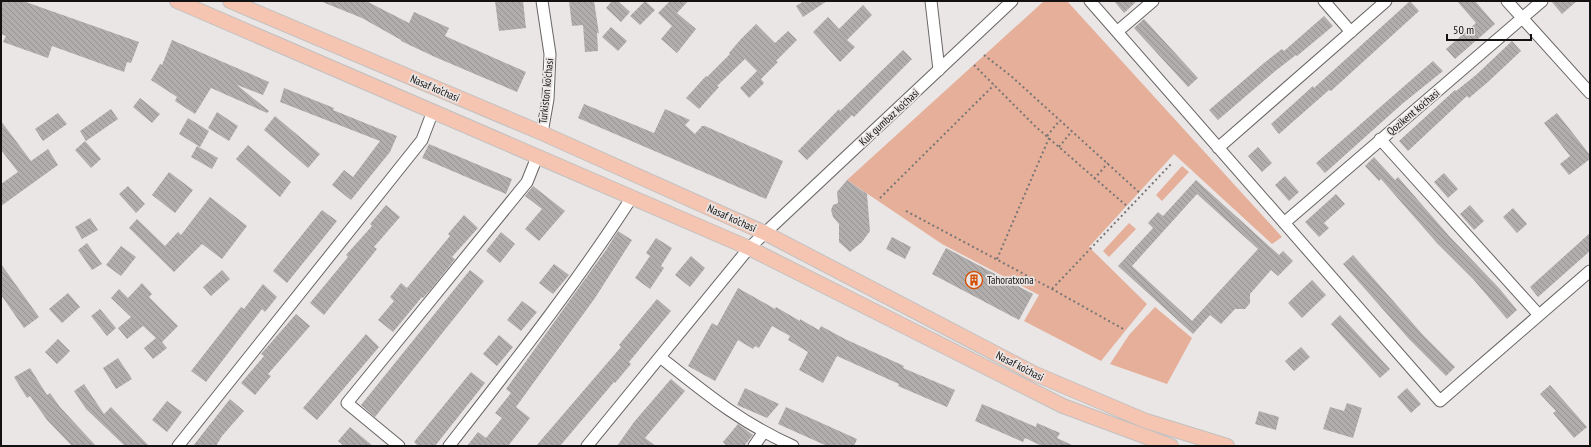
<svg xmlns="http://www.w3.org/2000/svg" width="1591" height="447" viewBox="0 0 1591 447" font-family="'PT Sans Narrow',sans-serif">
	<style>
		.green { fill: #e5af9a }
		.building { fill: url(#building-back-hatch); fill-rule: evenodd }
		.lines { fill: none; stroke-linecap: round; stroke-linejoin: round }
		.minor-casing { stroke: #686564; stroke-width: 13 }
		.major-casing { stroke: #c2c1c1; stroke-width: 16 }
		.path { stroke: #797675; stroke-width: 2; stroke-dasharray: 2 3; stroke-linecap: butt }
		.minor { stroke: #fff; stroke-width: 11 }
		.major { stroke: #f5c5b2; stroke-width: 14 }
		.labels { text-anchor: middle; stroke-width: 3.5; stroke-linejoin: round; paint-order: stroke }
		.street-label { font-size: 11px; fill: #131111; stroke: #eae6e5 }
		.poi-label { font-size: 11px; fill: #131111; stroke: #eae6e5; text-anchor: start }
	</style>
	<defs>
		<pattern id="building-back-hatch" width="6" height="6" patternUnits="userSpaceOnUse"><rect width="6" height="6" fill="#b0adac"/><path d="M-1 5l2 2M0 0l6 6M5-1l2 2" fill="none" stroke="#969493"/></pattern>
	</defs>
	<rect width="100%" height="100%" fill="#eae6e5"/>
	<path class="green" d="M1044,1H1067L1282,237L1272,244L1174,154L1089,247L1147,304L1101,361L1024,321L1039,295L942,244L847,180Z
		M1182,166L1189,172L1162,201L1156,195Z
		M1129,223L1136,229L1109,257L1103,251Z
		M1155,307L1192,338L1167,384L1110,364L1129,335Z"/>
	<path class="building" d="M1,1H23L139,42L131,63L127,62L124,72L52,46L48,58L3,42L6,36L1,34Z
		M320,1H366L409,23L414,12L449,28L445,36L526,72L517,92L435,57L401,41V40L362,18Z
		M495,1H523L526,28L499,31Z
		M569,1H594L599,34L597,32L598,51L585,52L583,25L572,26Z
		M612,1H618L630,12L621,22L606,8Z
		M645,1L655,10L640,25L630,16Z
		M670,1H688L677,13L696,29L677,53L661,39L672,26L658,13Z
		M804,1H827L803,17L796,6Z
		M1114,1H1137L1124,13Z
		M1410,1L1419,11L1331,91L1329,90L1279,134L1271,124L1313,86L1314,88Z
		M1457,1H1475L1495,24L1455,59L1446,49L1476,23Z
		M1551,1H1577L1562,14Z
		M863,5L872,15L847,40L855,47L840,62L813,32L828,17L839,29Z
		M1324,16L1333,26L1297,56L1296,55L1274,72L1218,120L1209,110L1264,63L1282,49L1284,51Z
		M1144,19L1198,78L1188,87L1134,28Z
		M756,24L775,43L788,31L797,40L776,61L778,62L761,79L764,83L749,98L740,88L757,71L745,59L717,86L719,87L699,109L686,98L706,76L707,77L730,54L729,53L741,39Z
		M611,27L627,41L618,51L602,37Z
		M172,40L269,82L263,95L237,85L269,111L267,113L211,88L195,114L175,101L177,97L151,80L160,64L162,65Z
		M1512,41L1521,51L1488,82L1469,98L1467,96L1408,151L1399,141L1455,90L1456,91L1476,75Z
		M903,50L912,59L854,117L852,115L807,160L798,151L839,109L840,111Z
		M1433,61L1443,71L1402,104L1325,173L1316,163Z
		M284,88L334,108L333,110L397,136L390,152L351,200L332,185L344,170L353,177L380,141L280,102Z
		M140,98L160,114L152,123L133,107Z
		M584,104L654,133L665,109L690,120L685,125L695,134L702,126H705L783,161L766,199L578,118Z
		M111,109L118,119L86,141L80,131Z
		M217,112L238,126L229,141L208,128Z
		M58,113L67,124L43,141L35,129Z
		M1557,113L1590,155V159L1569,175L1560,164L1570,156L1544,123Z
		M275,116L320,154L308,168L264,130Z
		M188,118L209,131L200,147L179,134Z
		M1,121L31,161L48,149L58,165L1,206V184L18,172L1,150Z
		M85,141L101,159L91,168L75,150Z
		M429,144L512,179L506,194L422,158Z
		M248,145L291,182L280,197L236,159Z
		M197,146L218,158L212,169L191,157Z
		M1258,147L1272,163L1262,172L1248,156Z
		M1374,157L1395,180L1398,177L1450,237L1499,288L1517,310L1507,319L1473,279L1436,242L1381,179L1379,181L1365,166Z
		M169,172L193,190L175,213L152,195Z
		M1444,173L1458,189L1448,198L1434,182Z
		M1285,176L1299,192L1289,201L1275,185Z
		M847,180L867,194L870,231L862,242L850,252L839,242V224L833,217L831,210L833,205L838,203L837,192Z
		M1196,180L1279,255L1283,251L1293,261L1278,276L1271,270L1250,294V303L1245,309H1235L1221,324L1210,315L1193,334L1118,266L1153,228L1148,223L1158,212L1163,216ZM1197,194L1258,249L1192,321L1132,266Z
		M128,186L145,204L136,213L119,194Z
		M533,186L565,211L539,241L525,229L542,209L525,196Z
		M1336,194L1345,204L1324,223L1329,228L1319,237L1305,222Z
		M210,197L247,226L222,259L202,244L174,272L129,228L137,219L165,246L178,232L181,235Z
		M386,205L400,217L374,247L377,249L324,315L310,303L348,257L346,255L372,226L370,224Z
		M1470,205L1484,221L1474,230L1460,214Z
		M1513,208L1527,224L1517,233L1503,217Z
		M322,210L337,221L287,283L273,271Z
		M464,215L478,228L452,257L455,259L431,289L423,298L422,297L393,332L378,320L394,301L390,297L401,283L407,288L450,236L448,234Z
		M90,218L98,230L82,239L75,227Z
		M618,231L632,240L595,298L516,407L530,418L508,446H467L478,432L486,438L502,418L495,413L511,393L506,389L606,250Z
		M501,232L515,244L500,263L486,251Z
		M1590,233V251L1538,297L1530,287Z
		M892,237L911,247L905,259L886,249Z
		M656,238L672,248L661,266L664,268L650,289L635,278L650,256L646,253Z
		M87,243L102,264L92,270L78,250Z
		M121,246L136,257L121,276L106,265Z
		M946,248L1033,294L1019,320L932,274Z
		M1353,255L1423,335L1455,367L1446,376L1409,339L1343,264Z
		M691,256L705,268L690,287L675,275Z
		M1,264L39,317L24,328L1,295Z
		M554,264L569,275L553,294L539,283Z
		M222,270L230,279L211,296L203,287Z
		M470,270L484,281L375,417L361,405Z
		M1312,280L1326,295L1302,318L1288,303Z
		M142,283L152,294L149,297L178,326L162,342L167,348L153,359L144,348L156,338L143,326L127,339L118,328L131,317L111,298L119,289L128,298Z
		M263,284L277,297L265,312L262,309L206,382L191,371L241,307L244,309Z
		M738,288L775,309L776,307L800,321V319L819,330L821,326L845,339L904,366L903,368L955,390L947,407L898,386L899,384L837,356L823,383L799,370L808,352L788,340L790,336L772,326L759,348L755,346L753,349L738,340L715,381L688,366L712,323L717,326Z
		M68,293L80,307L62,323L49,309Z
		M657,299L671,311L629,362L631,364L615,383L614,382L560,446H536L621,347L619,345Z
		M522,301L537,312L521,331L507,320Z
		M100,309L116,328L107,336L91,316Z
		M296,314L310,326L268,374L271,376L255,395L241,383L264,356L261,354Z
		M1340,315L1390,369L1380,378L1331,324Z
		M366,334L379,347L317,420L303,408Z
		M499,335L513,347L497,366L483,354Z
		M58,339L70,351L57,364L45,352Z
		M1301,347L1310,357L1294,371L1285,361Z
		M118,358L132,379L116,389L103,368Z
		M30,368L47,395L50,393L60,407L96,446H72L47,420L30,396L27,398L14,377Z
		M471,372L485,383L435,446H418L414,442Z
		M671,379L685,391L645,438L656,446H617L634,422Z
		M84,384L104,414L111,407L149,446H125L86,409L74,391Z
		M1550,385L1587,427L1574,438L1553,413L1556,411L1540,394Z
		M745,388L779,404L767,418L737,405Z
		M1407,388L1421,404L1411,413L1397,397Z
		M230,399L244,411L222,436L216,446H193Z
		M167,401L182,412L167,432L152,420Z
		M1347,403L1362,408L1353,438L1323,429L1330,407L1344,411Z
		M982,404L1036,427L1037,423L1060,433L1057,438L1074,446H1042L1025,438L1023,442L975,421Z
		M786,407L857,439L854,446H827L778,424Z
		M1259,411L1279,417L1276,430L1255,424Z
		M738,424L753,435L744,446H727L723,442Z
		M350,427L373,446H344L338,441Z"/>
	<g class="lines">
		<g class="minor-casing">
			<path id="minor" d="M931,1L939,70
				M1090,1L1440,401L1590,271
				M1324,1L1351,32
				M1507,1L1590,93
				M1118,31L1153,1
				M542,133L548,99L550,54L542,1
				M1380,139L1539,315
				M1218,148L1386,1
				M1284,223L1542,1
				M660,357C704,392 741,423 793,446
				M178,446L422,140L433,111
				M399,446L347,403L527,182L537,157
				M449,446C512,365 576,284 632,197
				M587,446L749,248L1012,1
				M754,446L763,433"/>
		</g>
		<g class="major-casing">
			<path id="major" d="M177,1L749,248L1063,406L1171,446
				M230,1L542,133L765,233L1033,373L1146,421L1227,446"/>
		</g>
		<path class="path" d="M984,55L1011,76L1141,194
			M974,65L1036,127L1129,208
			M1047,136L1060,120
			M1059,147L1072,131
			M1094,179L1108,163
			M880,198L994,85
			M906,211L1052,289L1125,330
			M997,259L1049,138
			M1052,289L1172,163"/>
		<use href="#minor" class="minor"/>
		<use href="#major" class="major"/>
	</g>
	<defs>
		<g id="building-ring" transform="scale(0.9)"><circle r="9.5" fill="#eae6e5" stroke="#d34f03" stroke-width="1.5"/><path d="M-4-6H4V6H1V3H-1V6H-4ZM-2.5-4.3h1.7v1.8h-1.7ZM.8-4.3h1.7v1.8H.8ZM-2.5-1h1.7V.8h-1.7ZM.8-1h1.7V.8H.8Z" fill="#d34f03"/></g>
	</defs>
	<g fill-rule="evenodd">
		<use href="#building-ring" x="974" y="280"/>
	</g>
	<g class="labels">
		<g class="street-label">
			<text transform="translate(435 88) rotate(23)" y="4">Nasaf ko‘chasi</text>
			<text transform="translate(546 91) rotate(-84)" y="4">Turkiston ko'chasi</text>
			<text transform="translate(1413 112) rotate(-40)" y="4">Qozikent ko'chasi</text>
			<text transform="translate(889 117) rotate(-43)" y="4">Kuk gumbaz ko'chasi</text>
			<text transform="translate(732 218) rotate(24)" y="4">Nasaf ko‘chasi</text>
			<text transform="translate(1020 366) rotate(27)" y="4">Nasaf ko‘chasi</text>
		</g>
		<g class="poi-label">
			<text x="987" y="284">Tahoratxona</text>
		</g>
	</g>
	<rect width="1591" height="447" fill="none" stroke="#131111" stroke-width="4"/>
	<path d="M1447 34v6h84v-6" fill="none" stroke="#131111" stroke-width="2"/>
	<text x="1453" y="34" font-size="12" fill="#131111" stroke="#eae6e5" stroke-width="3" paint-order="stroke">50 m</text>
</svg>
